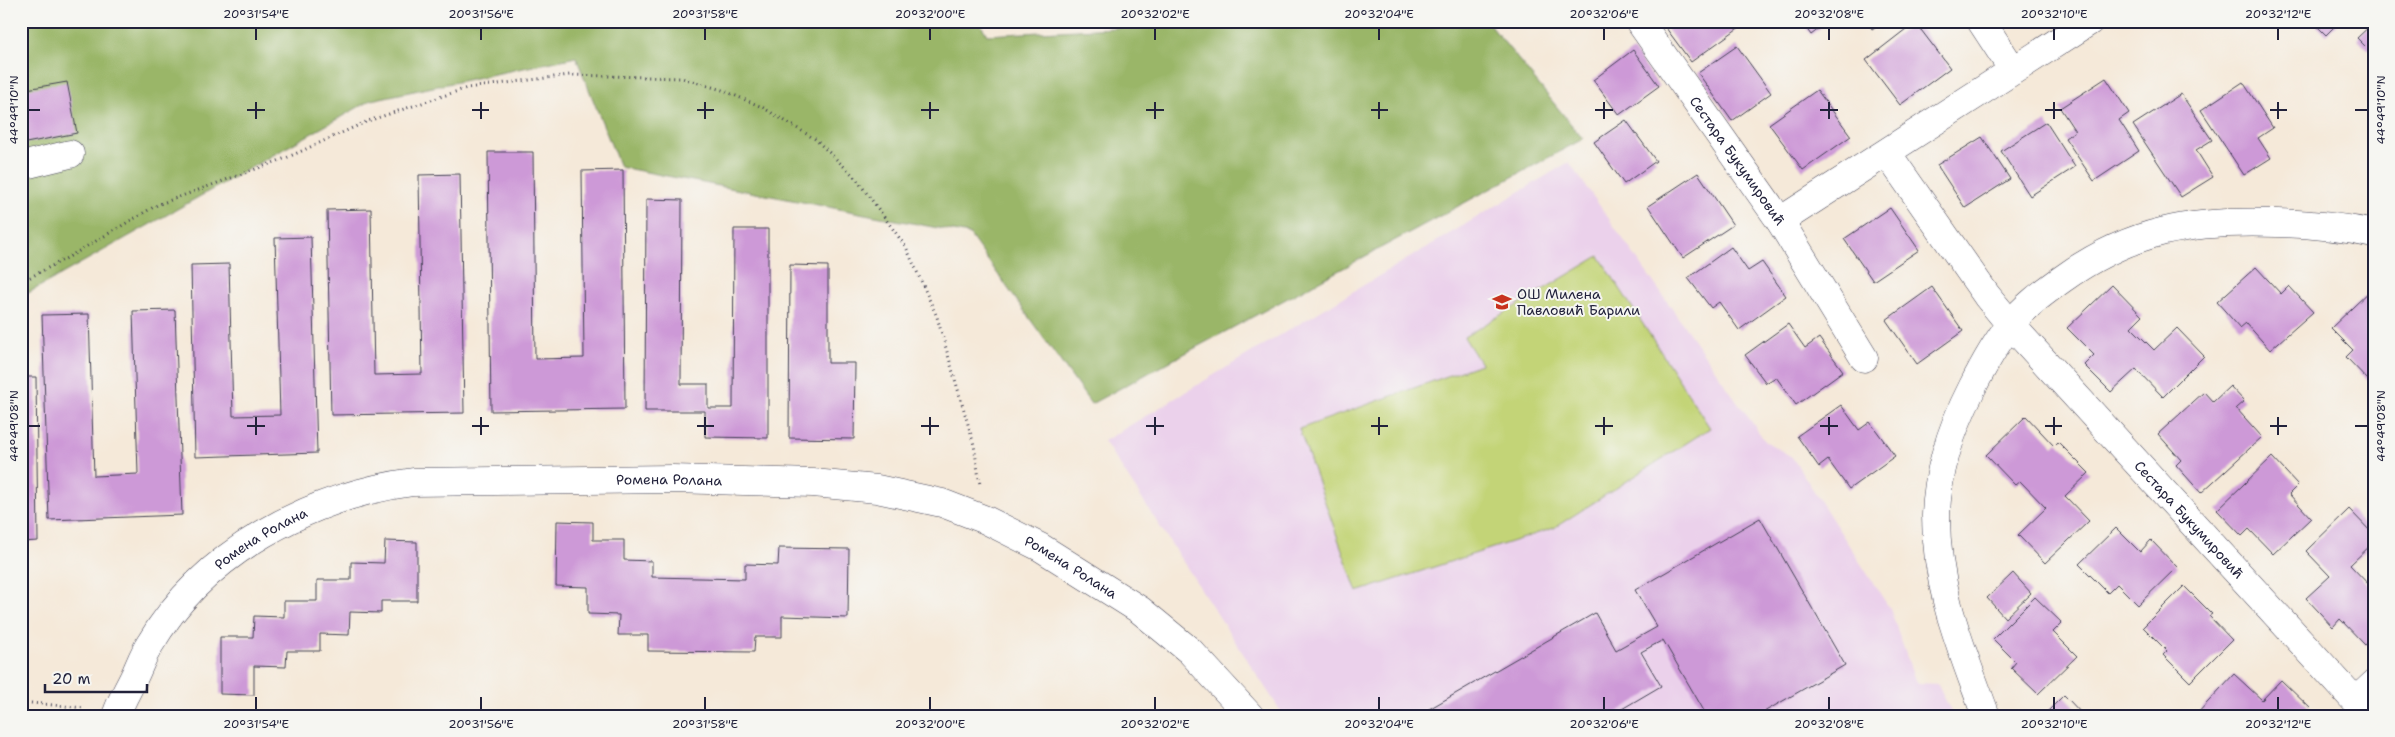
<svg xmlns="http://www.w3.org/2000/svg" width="2395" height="737" viewBox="0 0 2395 737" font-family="'Shantell Sans',sans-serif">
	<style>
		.built { fill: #ebd1eb }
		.green { fill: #c3d477; stroke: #727b59 }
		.forest { fill: #9ab668; stroke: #5e6c52 }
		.building { fill: #cd99d7 }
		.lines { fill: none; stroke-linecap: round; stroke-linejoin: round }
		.minor-casing { stroke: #424053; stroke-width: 29 }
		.path { stroke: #424053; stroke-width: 3; stroke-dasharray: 1 4; stroke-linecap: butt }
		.minor { stroke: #fff; stroke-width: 28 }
		.ticks { fill: none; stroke: #22223b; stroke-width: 2 }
		.labels { text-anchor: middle; stroke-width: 4; stroke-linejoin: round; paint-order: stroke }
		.street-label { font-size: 14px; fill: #22223b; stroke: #f6f6f2 }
		.poi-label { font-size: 14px; fill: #22223b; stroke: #f6f6f2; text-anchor: start }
		.neatline { fill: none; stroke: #22223b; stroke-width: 2 }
		.ticks-label { font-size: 12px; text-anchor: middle; fill: #22223b }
	</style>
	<rect width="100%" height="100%" fill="#f6f6f2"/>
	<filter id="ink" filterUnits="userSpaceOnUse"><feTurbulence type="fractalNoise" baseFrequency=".02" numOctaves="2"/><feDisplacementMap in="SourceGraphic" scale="10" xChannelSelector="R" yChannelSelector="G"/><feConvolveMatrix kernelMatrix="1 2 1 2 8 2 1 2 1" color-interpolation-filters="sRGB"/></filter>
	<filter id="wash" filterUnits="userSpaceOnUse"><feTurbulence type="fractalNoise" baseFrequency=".0096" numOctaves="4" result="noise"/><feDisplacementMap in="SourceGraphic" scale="20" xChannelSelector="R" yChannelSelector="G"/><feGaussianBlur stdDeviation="1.12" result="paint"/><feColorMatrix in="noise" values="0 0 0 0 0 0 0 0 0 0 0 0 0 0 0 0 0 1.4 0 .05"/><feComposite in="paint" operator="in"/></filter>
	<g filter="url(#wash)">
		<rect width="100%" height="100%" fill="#f5e9d9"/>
		<path class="built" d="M1569,162L1765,441L1792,457L1890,609L1916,683L1938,684L1953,716H1311L1310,713L1284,716L1104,441Z"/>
		<path class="green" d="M1599,256L1710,428L1554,528L1357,592L1299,429L1481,364L1464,337Z"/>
		<path class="forest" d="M21,21H979L987,35L1239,21H1487L1583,139L1091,404L969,234L620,167L576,57L371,100L21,297Z"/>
		<g id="blocks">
			<path class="building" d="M1676,21H1748L1691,62L1666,28Z
				M1801,21H1829L1811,35Z
				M1867,21H1884L1872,29Z
				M2312,21H2340L2326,35Z
				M1915,22L1950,68L1900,105L1866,60Z
				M2374,22V55L2357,38Z
				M1737,46L1771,93L1732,121L1698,73Z
				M1633,50L1659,86L1619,115L1593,80Z
				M2106,78L2129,113L2119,120L2139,151L2094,181L2065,138L2075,131L2060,108Z
				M67,82L77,133L21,144V90Z
				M2243,82L2273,128L2258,138L2271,158L2244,175L2201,110Z
				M1817,90L1851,136L1803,170L1769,124Z
				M2181,94L2212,140L2196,150L2213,177L2181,197L2133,125Z
				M1626,120L1656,161L1624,184L1594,142Z
				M2046,122L2075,167L2030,196L2001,151Z
				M1982,137L2010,179L1965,208L1937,165Z
				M488,152H533L535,359L584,358L582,171L623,170L625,409L491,411Z
				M1698,173L1733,225L1683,258L1648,206Z
				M460,174L464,413L331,415L327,210L371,209L374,375L422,374L419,175Z
				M646,199L682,200L681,384H708V408H733L734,229H768V438L705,437V411H645Z
				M1890,208L1919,250L1873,281L1844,239Z
				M311,237L317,453L195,457L191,265L229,264L233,416L280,415L275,238Z
				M1731,247L1748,271L1762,262L1786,296L1739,330L1719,302L1711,308L1688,278Z
				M790,265L828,266V363H855L854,439L789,438Z
				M2256,267L2281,294L2289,286L2313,312L2270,350L2246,323L2240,328L2217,302Z
				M2112,285L2142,316L2131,327L2154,350L2177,328L2204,356L2163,397L2136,369L2111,392L2084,365L2094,355L2067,328Z
				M1932,287L1963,331L1917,364L1886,320Z
				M2374,287V380L2371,383L2346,357L2353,350L2331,328Z
				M175,310L182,515L49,520L42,315L89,314L94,476L138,474L133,311Z
				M1788,324L1805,348L1819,338L1843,371L1796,405L1776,377L1766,383L1745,355Z
				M21,377H36L38,541L21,542Z
				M2230,386L2244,401L2236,408L2262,437L2201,493L2176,465L2181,460L2158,434L2204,392L2213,402Z
				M1841,405L1859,430L1870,422L1895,456L1849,489L1828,460L1819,467L1797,436Z
				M2026,416L2054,446L2058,442L2089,473L2065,496L2089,521L2045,563L2018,535L2046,508L2020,481L2015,485L1986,455Z
				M2272,457L2298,485L2289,494L2311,518L2273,554L2249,529L2242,536L2217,510Z
				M2349,509L2374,535V542L2350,565L2372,588L2374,586V638L2365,645L2340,619L2333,627L2306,598L2330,576L2306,551Z
				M1760,518L1845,665L1757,716H1707L1663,640L1641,652L1661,686L1610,716H1417L1595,613L1616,650L1657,627L1635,590Z
				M557,521L593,522V540H624V560L652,561V577L745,579V564L778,565L779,548L849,549L848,618L782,616V637H755L754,652L648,651V635H618L619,615L588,614V587L556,586Z
				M2116,528L2140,552L2151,540L2177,567L2138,605L2117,584L2108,593L2079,564Z
				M385,541L417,542V601H381V613L350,612L349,635L320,634V651H287L286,667L254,666V695L220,694V637H253L254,616L284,617V601H317V580H351V562L384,563Z
				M2013,573L2031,593L2005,618L1987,598Z
				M2184,586L2212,614L2209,616L2232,640L2190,682L2163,655L2167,651L2143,627Z
				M2035,597L2062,623L2053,632L2077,656L2038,694L2011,668L2016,662L1993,639Z
				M2234,674L2262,700L2281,680L2312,710L2307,716H2195Z
				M2064,695L2067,698L2084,716H2043Z"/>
		</g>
	</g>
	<g filter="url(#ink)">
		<use href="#blocks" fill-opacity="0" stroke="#424053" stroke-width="1"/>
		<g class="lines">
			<g class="minor-casing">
				<g id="minor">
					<path id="s1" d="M1639,21L1780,221L1864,358"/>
					<path d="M1981,21L2013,70"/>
					<path id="s2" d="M1887,153L1987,296L2010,324L2369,716"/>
					<path d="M21,166L70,154"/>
					<path d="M1780,221L2090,21"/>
					<path d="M2356,701L2374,684"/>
					<path id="s3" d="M116,716C120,702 129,688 135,675C140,664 144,653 150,644C204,552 310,496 413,482L673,479L813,483L877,489L942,503L986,520L1040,547L1140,610L1190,651L1250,716"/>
					<path d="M1986,716C1961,647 1936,591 1936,516C1937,471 1952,427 1972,388C1983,366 1995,344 2010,325C2024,307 2043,293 2061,280C2131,229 2193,220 2277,223C2309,224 2342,227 2374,234"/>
				</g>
			</g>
			<path class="path" d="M21,282L67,258L157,205L286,158L368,121L467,88L570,75L682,78L722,90L762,107L815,139L855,177L906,247L937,317L974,445L980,485
				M21,702L85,708"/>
			<use href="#minor" class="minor"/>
		</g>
	</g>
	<path class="ticks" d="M256,28V40M481,28V40M705,28V40M930,28V40M1155,28V40M1379,28V40M1604,28V40M1829,28V40M2054,28V40M2278,28V40M256,102V119M481,102V119M705,102V119M930,102V119M1155,102V119M1379,102V119M1604,102V119M1829,102V119M2054,102V119M2278,102V119M28,110H40M247,110H265M472,110H489M697,110H714M921,110H939M1146,110H1164M1371,110H1388M1595,110H1613M1820,110H1838M2045,110H2062M2270,110H2287M2355,110H2368M256,417V435M481,417V435M705,417V435M930,417V435M1155,417V435M1379,417V435M1604,417V435M1829,417V435M2054,417V435M2278,417V435M28,426H40M247,426H265M472,426H489M697,426H714M921,426H939M1146,426H1164M1371,426H1388M1595,426H1613M1820,426H1838M2045,426H2062M2270,426H2287M2355,426H2368M256,697V710M481,697V710M705,697V710M930,697V710M1155,697V710M1379,697V710M1604,697V710M1829,697V710M2054,697V710M2278,697V710"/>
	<defs>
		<g id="school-bare" transform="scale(1.5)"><path d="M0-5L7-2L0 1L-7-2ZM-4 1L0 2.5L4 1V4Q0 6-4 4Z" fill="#c8321e" stroke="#f6f6f2" stroke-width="2.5" paint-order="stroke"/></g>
	</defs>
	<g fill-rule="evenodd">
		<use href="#school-bare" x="1502" y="302"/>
	</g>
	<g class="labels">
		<g class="street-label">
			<text dy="5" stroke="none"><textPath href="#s1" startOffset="171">Сестара Букумировић</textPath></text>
			<text dy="5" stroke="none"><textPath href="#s3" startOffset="655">Ромена Ролана</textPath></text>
			<text dy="5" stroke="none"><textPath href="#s2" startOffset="476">Сестара Букумировић</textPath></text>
			<text dy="5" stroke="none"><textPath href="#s3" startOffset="235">Ромена Ролана</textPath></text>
			<text dy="5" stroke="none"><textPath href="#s3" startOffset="1074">Ромена Ролана</textPath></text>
		</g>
		<g class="poi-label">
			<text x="1517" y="299">ОШ Милена<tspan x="1517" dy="16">Павловић Барили</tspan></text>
		</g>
	</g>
	<rect width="2395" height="737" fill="none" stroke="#f6f6f2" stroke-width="55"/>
	<path d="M45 684v8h102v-8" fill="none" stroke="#22223b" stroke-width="2.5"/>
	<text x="52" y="684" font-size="15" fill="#22223b" stroke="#f6f6f2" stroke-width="4" paint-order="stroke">20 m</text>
	<rect x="28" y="28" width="2340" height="682" class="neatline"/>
	<g class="ticks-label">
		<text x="256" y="18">20°31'54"E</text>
		<text x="481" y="18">20°31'56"E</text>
		<text x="705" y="18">20°31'58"E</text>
		<text x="930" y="18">20°32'00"E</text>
		<text x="1155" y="18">20°32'02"E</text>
		<text x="1379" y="18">20°32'04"E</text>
		<text x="1604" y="18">20°32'06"E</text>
		<text x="1829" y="18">20°32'08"E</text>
		<text x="2054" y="18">20°32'10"E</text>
		<text x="2278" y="18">20°32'12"E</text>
		<text transform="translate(14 110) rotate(-90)" y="4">44°49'10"N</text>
		<text transform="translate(2381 110) rotate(-90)" y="4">44°49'10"N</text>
		<text transform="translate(14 426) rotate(-90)" y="4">44°49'08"N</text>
		<text transform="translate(2381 426) rotate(-90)" y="4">44°49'08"N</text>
		<text x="256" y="728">20°31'54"E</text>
		<text x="481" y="728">20°31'56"E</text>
		<text x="705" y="728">20°31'58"E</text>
		<text x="930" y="728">20°32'00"E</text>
		<text x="1155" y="728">20°32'02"E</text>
		<text x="1379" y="728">20°32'04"E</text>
		<text x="1604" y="728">20°32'06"E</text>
		<text x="1829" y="728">20°32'08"E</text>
		<text x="2054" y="728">20°32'10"E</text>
		<text x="2278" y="728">20°32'12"E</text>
	</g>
</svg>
